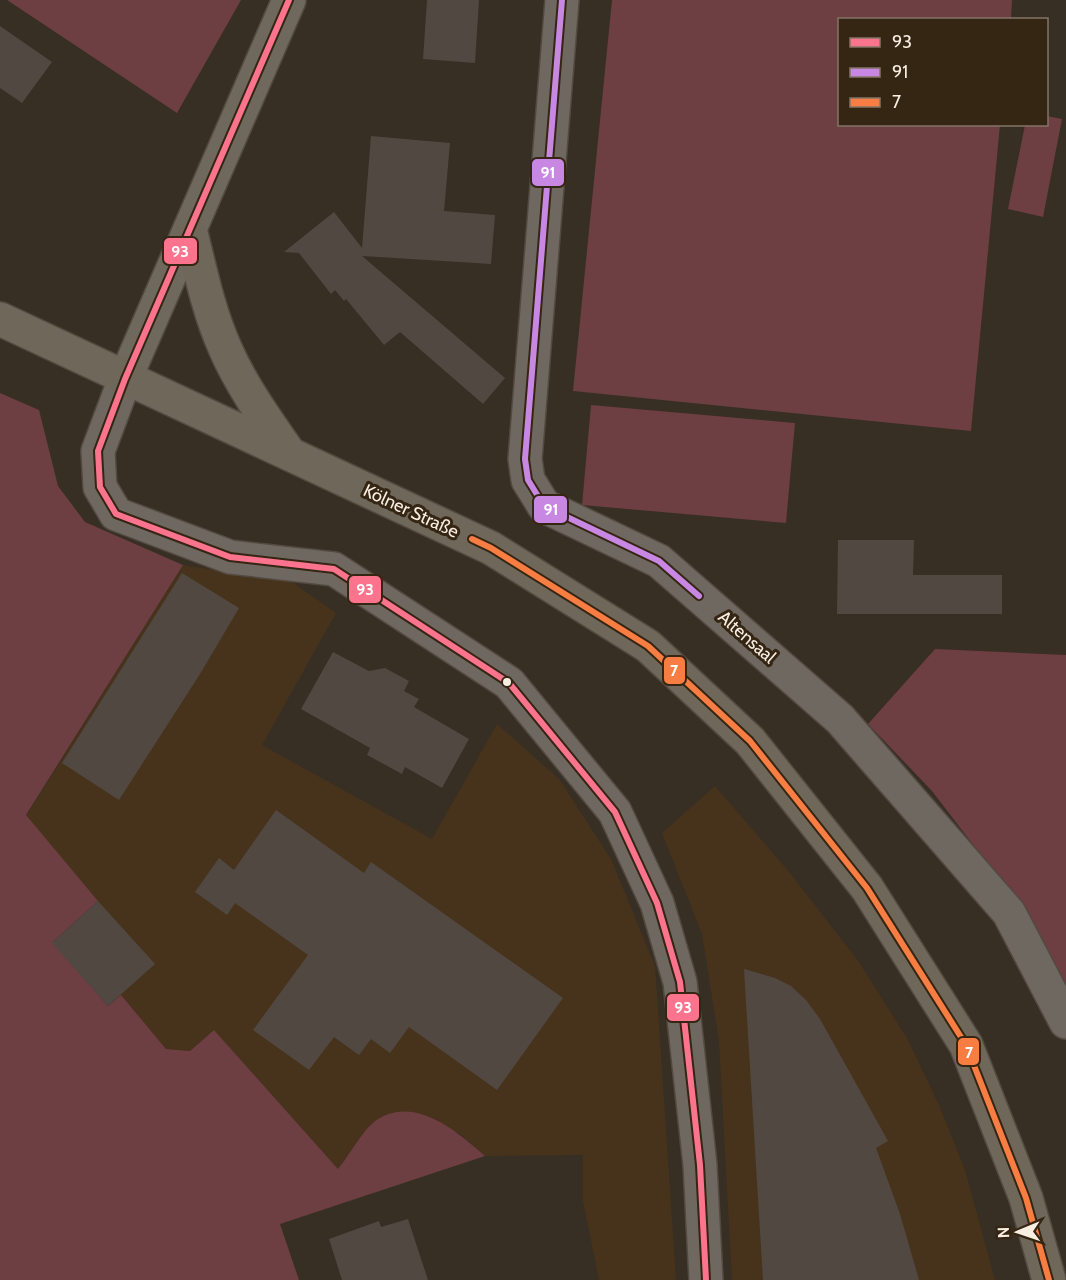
<svg xmlns="http://www.w3.org/2000/svg" width="1066" height="1280" viewBox="0 0 1066 1280" font-family="Cabin,sans-serif">
	<style>
		.built { fill: #47331c }
		.green { fill: #6d3e42 }
		.building { fill: #514842 }
		.lines { fill: none; stroke-linecap: round; stroke-linejoin: round }
		.street-casing { stroke: #524a41; stroke-width: 36 }
		.secondary-casing { stroke: #524a41; stroke-width: 36 }
		.primary-casing { stroke: #524a41; stroke-width: 36 }
		.street { stroke: #6f6860; stroke-width: 33 }
		.secondary { stroke: #6f685c; stroke-width: 33 }
		.primary { stroke: #6f685a; stroke-width: 33 }
		.bus-1-casing { stroke: #352513; stroke-width: 10 }
		.bus-2-casing { stroke: #352513; stroke-width: 10 }
		.bus-3-casing { stroke: #352513; stroke-width: 10 }
		.bus-1 { stroke: #fc738d; stroke-width: 6 }
		.bus-2 { stroke: #c787e3; stroke-width: 6 }
		.bus-3 { stroke: #f77d43; stroke-width: 6 }
		.bus-dot { fill: #f9eee2; stroke: #352513; stroke-width: 2 }
		.labels { text-anchor: middle; stroke-width: 6; stroke-linejoin: round; paint-order: stroke }
		.street-label { font-size: 18px; fill: #f9eee2; stroke: #352513 }
		.line-badge { stroke: #352513; stroke-width: 2 }
		.badge-label { font-size: 16px; text-anchor: middle; font-weight: bold; fill: #fff }
	</style>
	<rect width="100%" height="100%" fill="#372e24"/>
	<path class="built" d="M183,565L292,582L336,613L262,745L432,839L497,724L559,779L611,859L655,966L676,1280H599L583,1201V1155L485,1156L459,1133L373,1122L338,1169L214,1030L190,1051L166,1049L121,996L108,1006L52,943L98,901L26,816Z
		M715,786L790,873L859,962L908,1040L939,1105L965,1170L995,1280H732L719,1041L702,934L662,833Z"/>
	<path class="green" d="M7,0H241L177,113Z
		M612,0H1012L1011,19L840,20V124L1000,125L971,431L573,391Z
		M1047,116L1062,119L1043,217L1008,209L1025,125L1046,124Z
		M0,393L39,410L58,486L85,522L183,565L26,815L98,901L53,942L108,1006L121,995L166,1049L190,1051L214,1030L338,1169C348,1157 363,1130 375,1121C413,1094 456,1130 485,1156L280,1224L299,1280H0Z
		M591,405L795,423L786,523L582,505Z
		M935,649L1066,655V985L1054,964L987,863L932,791L868,724Z"/>
	<path class="building" d="M427,0H479L475,63L423,59Z
		M0,26L52,62L22,103L0,88Z
		M371,136L450,143L444,211L495,215L491,264L362,256L505,378L483,404L400,332L384,345L346,299L344,301L335,290L331,294L299,253L284,252L334,212L362,248Z
		M838,540H914L913,575H1002V614H837Z
		M182,573L239,608L200,674L119,800L62,763Z
		M333,652L369,671L385,668L409,681L404,691L419,699L414,707L469,739L442,788L405,767L402,774L367,755L370,748L301,709Z
		M276,810L364,873L371,862L563,998L497,1090L409,1027L390,1053L371,1039L359,1055L334,1037L309,1070L253,1030L308,955L235,903L227,915L195,892L219,858L234,870Z
		M98,901L155,964L108,1006L52,943Z
		M744,969L775,978L791,986L806,1000L820,1019L888,1141L876,1148L900,1214L919,1280H763Z
		M408,1219L428,1280H342L329,1239L379,1221L381,1227Z"/>
	<g class="lines">
		<g class="street-casing">
			<path id="street" d="M562,0L525,459L528,480L544,506L659,561L840,719L1009,913L1066,1022
				M125,379L98,451L100,487L116,514L230,557L334,569L509,683L615,812L657,903L680,982L700,1165L706,1280"/>
		</g>
		<g class="secondary-casing">
			<path id="secondary" d="M125,379L289,0"/>
		</g>
		<g class="primary-casing">
			<path id="primary" d="M190,229C200,269 208,310 225,348C241,385 266,420 289,453
				M0,319L491,548L648,646L750,741L867,888L966,1045L1026,1198L1049,1280"/>
		</g>
		<use href="#street" class="street"/>
		<use href="#secondary" class="secondary"/>
		<use href="#primary" class="primary"/>
		<g class="bus-1-casing">
			<path id="bus-1" d="M289,0L125,379L98,451L100,487L116,514L230,557L334,569L509,683L615,812L657,903L680,982L700,1165L706,1280"/>
		</g>
		<g class="bus-2-casing">
			<path id="bus-2" d="M562,0L525,459L528,480L544,506L659,561L699,596"/>
		</g>
		<g class="bus-3-casing">
			<path id="bus-3" d="M472,539L491,548L648,646L750,741L867,888L966,1045L1026,1198L1049,1280"/>
		</g>
		<use href="#bus-1" class="bus-1"/>
		<use href="#bus-2" class="bus-2"/>
		<use href="#bus-3" class="bus-3"/>
	</g>
	<circle class="bus-dot" cx="507" cy="682" r="5"/>
	<g class="labels">
		<g class="street-label">
			<text transform="translate(411 511) rotate(25)" y="6">Kölner Straße</text>
			<text transform="translate(747 637) rotate(41)" y="6">Altensaal</text>
		</g>
	</g>
	<g class="line-badge">
		<rect x="531" y="158" width="34" height="29" rx="6" fill="#c787e3"/>
		<rect x="163" y="237" width="35" height="28" rx="6" fill="#fc738d"/>
		<rect x="533" y="495" width="35" height="29" rx="6" fill="#c787e3"/>
		<rect x="348" y="575" width="34" height="29" rx="6" fill="#fc738d"/>
		<rect x="663" y="656" width="23" height="29" rx="6" fill="#f77d43"/>
		<rect x="666" y="993" width="34" height="29" rx="6" fill="#fc738d"/>
		<rect x="957" y="1037" width="23" height="29" rx="6" fill="#f77d43"/>
	</g>
	<g class="badge-label">
		<text x="548" y="178">91</text>
		<text x="180" y="257">93</text>
		<text x="551" y="515">91</text>
		<text x="365" y="595">93</text>
		<text x="674" y="676">7</text>
		<text x="683" y="1013">93</text>
		<text x="969" y="1058">7</text>
	</g>
	<rect x="838" y="18" width="210" height="108" fill="#352513" stroke="#837566" stroke-width="1.5"/>
	<rect x="850" y="38" width="30" height="9" fill="#fc738d" stroke="#837566" stroke-width="1.5"/>
	<text x="892" y="48" font-size="18" fill="#f9eee2">93</text>
	<rect x="850" y="68" width="30" height="9" fill="#c787e3" stroke="#837566" stroke-width="1.5"/>
	<text x="892" y="78" font-size="18" fill="#f9eee2">91</text>
	<rect x="850" y="98" width="30" height="9" fill="#f77d43" stroke="#837566" stroke-width="1.5"/>
	<text x="892" y="108" font-size="18" fill="#f9eee2">7</text>
	<g transform="translate(1018 1232) rotate(268)" stroke="#352513" stroke-width="4.5" paint-order="stroke">
	<path d="M0-4.5L10 22L0 15L-10 22Z" fill="#f9eee2"/>
	<text y="-9" font-size="16" font-weight="bold" text-anchor="middle" fill="#f9eee2">N</text>
	</g>
</svg>
